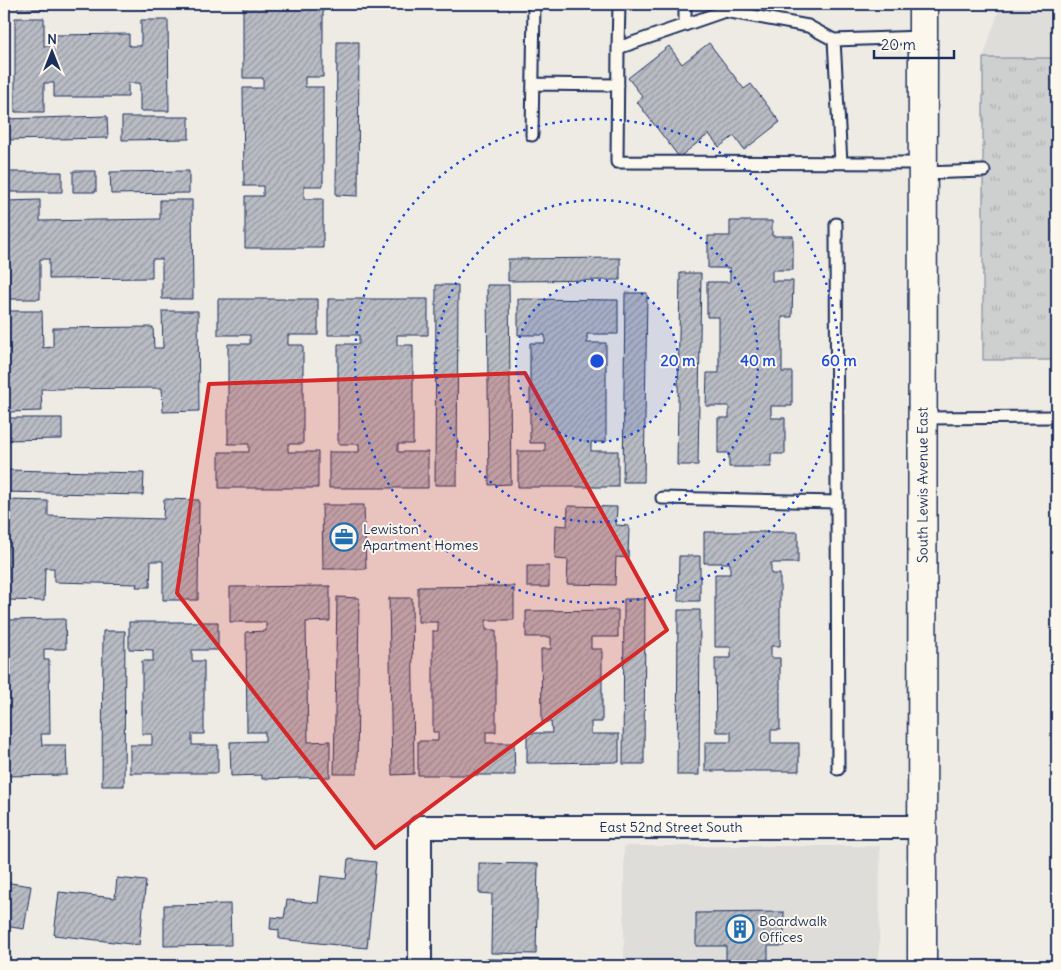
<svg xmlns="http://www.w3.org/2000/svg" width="1061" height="970" viewBox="0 0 1061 970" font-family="Delius,sans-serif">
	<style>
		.built { fill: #deddda }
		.grass { fill: url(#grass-tufts); stroke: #747f96 }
		.building { fill: url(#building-hatch); stroke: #1b2f5e }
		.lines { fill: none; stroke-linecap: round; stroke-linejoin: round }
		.lane-casing { stroke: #1b2f5e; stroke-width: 15 }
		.street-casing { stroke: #1b2f5e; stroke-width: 26 }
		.secondary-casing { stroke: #1b2f5e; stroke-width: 31 }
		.lane { stroke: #fbf7ec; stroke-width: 11 }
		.street { stroke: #fbf7ec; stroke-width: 22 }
		.secondary { stroke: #fbf7ec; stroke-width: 28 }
		.marked { fill: #d62828; fill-opacity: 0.2; stroke: #d62828; stroke-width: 4; stroke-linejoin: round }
		.ring { fill: none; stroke: #1d4ed8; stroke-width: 2.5; stroke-dasharray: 2.5 5 }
		.labels { text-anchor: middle; stroke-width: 4; stroke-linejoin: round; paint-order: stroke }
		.street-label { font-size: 14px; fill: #1b2f5e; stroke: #fbf7ec }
		.poi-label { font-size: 14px; fill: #1b2f5e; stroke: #fbf7ec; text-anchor: start }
		.centre { fill: #1d4ed8; stroke: #fbf7ec; stroke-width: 2.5 }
		.ring-label { font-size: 15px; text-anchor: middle; font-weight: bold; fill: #1d4ed8; stroke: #fbf7ec; stroke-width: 4; stroke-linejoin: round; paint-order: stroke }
	</style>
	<defs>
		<pattern id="grass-tufts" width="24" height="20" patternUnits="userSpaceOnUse" patternTransform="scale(1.25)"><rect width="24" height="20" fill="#cecfcf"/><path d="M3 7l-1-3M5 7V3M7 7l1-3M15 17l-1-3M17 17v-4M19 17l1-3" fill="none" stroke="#b0b2b4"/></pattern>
		<pattern id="building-hatch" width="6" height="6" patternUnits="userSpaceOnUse" patternTransform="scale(1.25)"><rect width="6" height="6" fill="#b9bcc3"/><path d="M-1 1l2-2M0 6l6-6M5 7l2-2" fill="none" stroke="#9699a2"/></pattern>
	</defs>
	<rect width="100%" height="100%" fill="#eeebe4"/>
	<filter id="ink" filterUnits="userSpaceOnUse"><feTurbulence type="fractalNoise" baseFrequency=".02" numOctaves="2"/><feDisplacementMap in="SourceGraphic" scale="10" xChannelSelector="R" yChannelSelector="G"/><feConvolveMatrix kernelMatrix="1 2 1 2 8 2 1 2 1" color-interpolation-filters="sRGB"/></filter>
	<g filter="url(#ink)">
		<path class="built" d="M1001,4H1057V58H983Z
			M624,846H880L879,966H624Z"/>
		<path class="grass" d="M983,58H1057V360H983Z"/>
		<path class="building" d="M18,4H46V9L18,10Z
			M143,4H171V9H143Z
			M243,4H323V77H305V87H323V186H304V199H323V248H245V196H263V186H244L243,88H263V78H243Z
			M15,18H44V46H55V35L129,34V46H141V20H168L169,111H140V83H128V97H54V83H44V112H15Z
			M337,42H359L358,196L336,195Z
			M709,43L744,89L751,84L780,122L744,150L734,136L719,147L709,134L679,157L637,102L643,97L628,78L669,46L682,64Z
			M107,116L108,138L4,140V119Z
			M122,117H189V139L122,140Z
			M73,171H96V192H73Z
			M189,171V193L111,194L110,172Z
			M4,172H62V192H4Z
			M40,200V221L160,219V200H192L193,299H162V259H152V278L49,279V259H40V299H9L8,267H4V221H7V201Z
			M730,221H772V236H793V270H772V281H793L792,317H782V372H792V406H771V418H785V454H771V467H729V453H718V418H729V406H706L707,373H719V317H707V282H730V268H708V236H730Z
			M620,258V280L508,281V259Z
			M680,273H701L698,465H677Z
			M436,285H458L457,485H435Z
			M487,285H509L511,484L489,485Z
			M625,293H647L644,482H623Z
			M218,299H318V335H288V345H303V444H288V452H318V488H219V452H249V444H228V344H250V335H218Z
			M328,299H428V335H397V345H413V444H398V452H428V488H329V452H359V444H338V344H359V335H328Z
			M518,299L618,300V334H587V343H606V442H591V451H618V487H518V451H545V443H530V343H545V335H518Z
			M7,311H42L43,348L53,347V328L153,327L154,348H163L162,311H198L199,411L163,412L162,388L41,389L42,411L8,412Z
			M4,418H62V439L4,440Z
			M4,470L144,473L143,495L4,492Z
			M164,499L199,500L198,600H163V561H151L150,587H136L137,584L54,582V568H45L44,601L7,600L9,500L48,501V516L163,519Z
			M322,505H364L366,569H323Z
			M568,506L617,507L616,525L629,526L628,558L616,557L615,585L567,584L568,560L555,559L556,525L567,526Z
			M704,532H798V563H771V574H780V646H771V658H780V730H771V743H799V771H705V742H731V732H716L715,658H731V647H715V574H730V563H704Z
			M679,556H700V601H678Z
			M527,566H549V587H527Z
			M330,586V621L306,622L308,742L330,741V777L262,779V775L231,776L230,742L265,741V732H247L246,632L266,631V622H230V587Z
			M514,586V620H486V630H496V732H486V743H514L515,775H418V741H438V732H433V631H438V622H418V587Z
			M337,597L359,598L357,774H334Z
			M389,598H412L414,774L392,775Z
			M624,599H645L644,764H623Z
			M618,610V637H591V649H602V722H591V734H619V762L527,763V733H552L551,722H542L541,649H551V637H526V611Z
			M678,610H700L699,775H677Z
			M65,619L66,649H44V660H49L50,734H41L42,745H66L67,775L4,776V620Z
			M129,622H218V650H192V661H204V734H192V745H218V773H130V745H152V734H142V661H153V650L129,649Z
			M103,631H125L124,786H102Z
			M348,859L376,862L367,948L279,939V930L270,929L271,917L284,918L287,900L318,903L321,876L346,879Z
			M479,863L538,864L536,954L491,953L492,894L479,893Z
			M117,878L146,881L139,945L54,935L59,892L115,898Z
			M4,882L31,886L24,929L4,926Z
			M230,904L231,945L164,946V905Z
			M784,912V946H768V966H726V946H696V913Z
			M485,959L579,960V966H485Z"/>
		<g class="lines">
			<g class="lane-casing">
				<path id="lane" d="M685,4V25
					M834,40L841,163
					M618,48L619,4
					M533,84L618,85
					M532,135L534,4
					M922,163L617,162L618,48L725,11L808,26L834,40L923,37
					M923,173L984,171
					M836,224L838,769
					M922,418L1057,417
					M662,498L837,502"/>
			</g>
			<g class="street-casing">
				<g id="street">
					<path id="s1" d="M420,966V827H923"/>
				</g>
			</g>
			<g class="secondary-casing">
				<g id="secondary">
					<path id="s2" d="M922,966L923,4"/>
				</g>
			</g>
			<use href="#lane" class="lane"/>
			<use href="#street" class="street"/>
			<use href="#secondary" class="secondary"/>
		</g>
	</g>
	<path class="marked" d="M525,373L667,630L375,848L177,593L209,384Z"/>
	<circle cx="597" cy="361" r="81" fill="#1d4ed8" fill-opacity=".12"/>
	<g class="ring">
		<circle cx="597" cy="361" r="81"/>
		<circle cx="597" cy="361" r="161"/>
		<circle cx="597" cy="361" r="242"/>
	</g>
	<defs>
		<g id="office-ring" transform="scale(1.4375)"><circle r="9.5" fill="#fbf7ec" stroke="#1f6fb2" stroke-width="1.5"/><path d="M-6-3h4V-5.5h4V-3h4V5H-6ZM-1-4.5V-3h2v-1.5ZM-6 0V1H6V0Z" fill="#1f6fb2"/></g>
		<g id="building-ring" transform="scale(1.4375)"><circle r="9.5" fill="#fbf7ec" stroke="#1f6fb2" stroke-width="1.5"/><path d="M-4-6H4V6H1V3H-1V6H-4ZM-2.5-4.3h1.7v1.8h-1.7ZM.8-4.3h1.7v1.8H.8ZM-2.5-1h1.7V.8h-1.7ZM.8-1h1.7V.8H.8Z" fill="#1f6fb2"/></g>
	</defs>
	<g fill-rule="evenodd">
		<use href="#office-ring" x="344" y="537"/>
		<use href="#building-ring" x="740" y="929"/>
	</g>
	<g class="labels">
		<g class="street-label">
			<text dy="5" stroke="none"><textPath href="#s2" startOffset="481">South Lewis Avenue East</textPath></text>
			<text dy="5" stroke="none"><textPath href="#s1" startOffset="390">East 52nd Street South</textPath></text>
		</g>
		<g class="poi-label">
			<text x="363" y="534">Lewiston<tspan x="363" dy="16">Apartment Homes</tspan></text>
			<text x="759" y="926">Boardwalk<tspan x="759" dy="16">Offices</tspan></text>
		</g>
	</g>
	<circle cx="597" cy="361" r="8" class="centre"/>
	<g class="ring-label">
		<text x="678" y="366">20 m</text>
		<text x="758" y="366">40 m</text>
		<text x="839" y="366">60 m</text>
	</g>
	<rect width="1061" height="970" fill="none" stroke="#fbf7ec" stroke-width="20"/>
	<rect x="10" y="10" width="1041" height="950" fill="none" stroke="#1b2f5e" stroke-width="2" filter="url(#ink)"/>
	<g transform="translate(52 52)" stroke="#fbf7ec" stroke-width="4" paint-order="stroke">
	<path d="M0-4L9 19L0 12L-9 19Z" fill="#1b2f5e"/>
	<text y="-8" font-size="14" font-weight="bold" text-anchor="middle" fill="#1b2f5e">N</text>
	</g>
	<path d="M874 50v8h80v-8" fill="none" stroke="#1b2f5e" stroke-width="2.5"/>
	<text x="881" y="50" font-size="15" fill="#1b2f5e" stroke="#fbf7ec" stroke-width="4" paint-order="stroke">20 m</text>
</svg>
